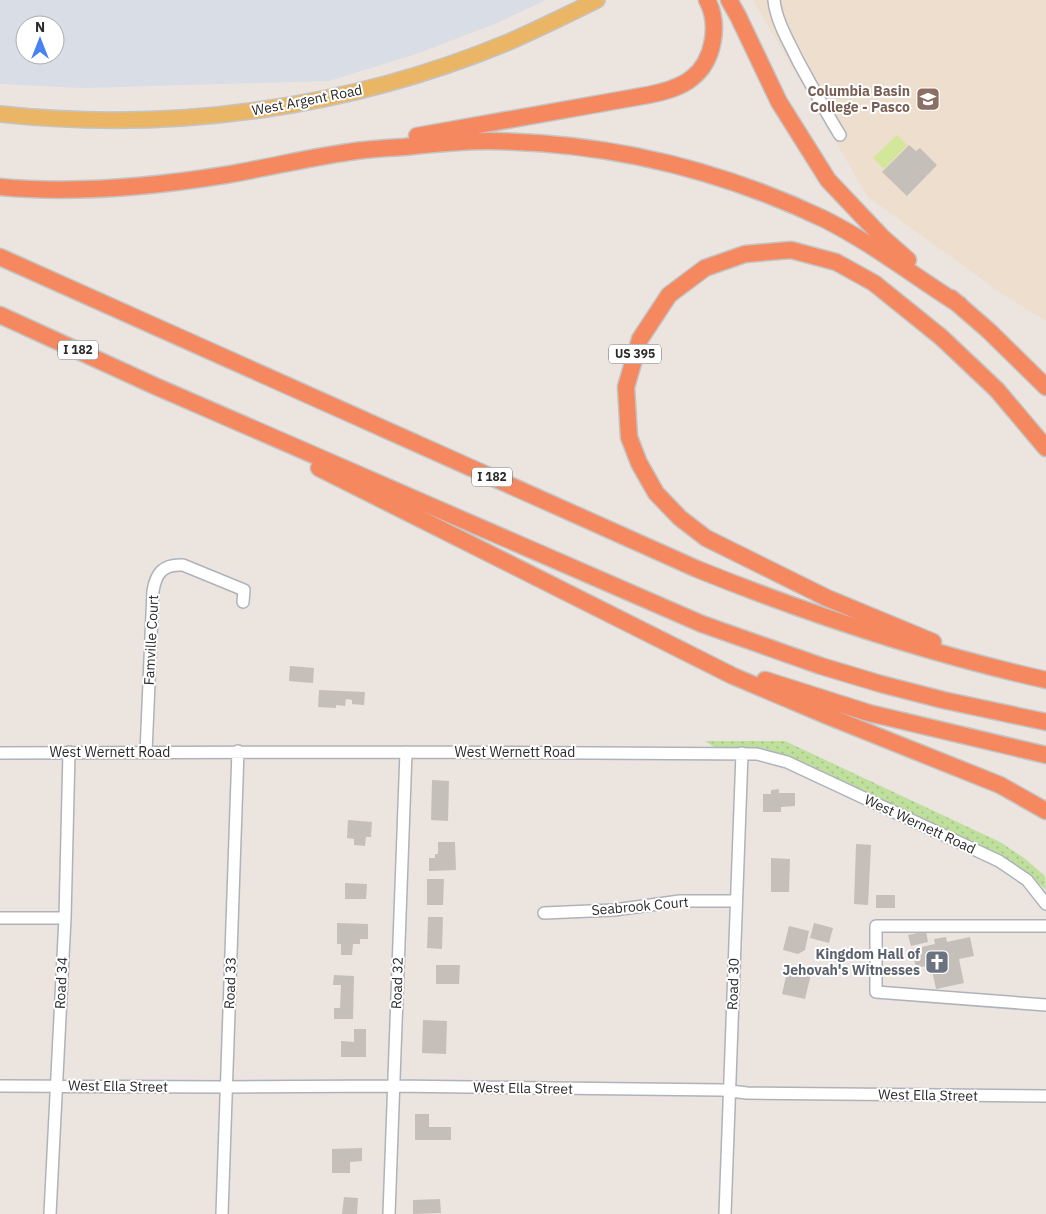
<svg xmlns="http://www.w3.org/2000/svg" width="1046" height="1214" viewBox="0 0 1046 1214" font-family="'IBM Plex Sans',sans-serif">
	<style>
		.education { fill: #eddece }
		.airport { fill: #d9dde5; fill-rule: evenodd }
		.grass { fill: url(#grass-dots) }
		.pitch { fill: #d2e79a }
		.building { fill: #c5bfb9 }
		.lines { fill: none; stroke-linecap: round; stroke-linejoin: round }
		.minor-casing { stroke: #aeb3bb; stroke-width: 14 }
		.major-casing { stroke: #c4c4c4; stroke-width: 18 }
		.highway-casing { stroke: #c4c4c4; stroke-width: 19 }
		.minor { stroke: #fff; stroke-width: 11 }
		.major { stroke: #eab665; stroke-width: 15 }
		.highway { stroke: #f6885f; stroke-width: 16 }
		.labels { text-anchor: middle; stroke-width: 4; stroke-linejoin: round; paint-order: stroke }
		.shield { fill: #fff; stroke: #6b6b6b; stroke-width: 1 }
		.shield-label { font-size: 12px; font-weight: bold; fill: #2b2b2b }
		.education-label { font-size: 14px; font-weight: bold; fill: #785e54; stroke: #fff; text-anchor: end }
		.street-label { font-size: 14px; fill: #2b2b2b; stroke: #fff }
		.worship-label { font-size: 14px; font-weight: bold; fill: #5b616d; stroke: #fff; text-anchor: end }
	</style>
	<defs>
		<pattern id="grass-dots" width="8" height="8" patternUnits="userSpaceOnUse" patternTransform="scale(1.25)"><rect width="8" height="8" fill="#bfe09d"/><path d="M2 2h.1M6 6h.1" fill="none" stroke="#a4c087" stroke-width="1.8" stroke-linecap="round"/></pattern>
	</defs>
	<rect width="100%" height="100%" fill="#ece4de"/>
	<path class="education" d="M753,0H1046V321L1004,295L868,197Z"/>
	<path class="airport" d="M0,0H546L497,23L419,53L329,81L82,88L0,84ZM25,25H55V55H25Z"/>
	<path class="grass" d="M705,741H785L1000,842L1024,858L1045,876L1046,890L1024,870L1000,855L785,755L763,748L714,747Z"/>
	<path class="pitch" d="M897,135L907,145L884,169L873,158Z"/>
	<path class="building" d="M909,145L916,151L920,148L937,165L907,196L882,172Z
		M290,666L314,668L313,683L289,681Z
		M319,690L365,692L364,705L352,704V700L346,699L345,706L336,705V708L318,707Z
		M432,780L449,781L448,821L431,820Z
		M779,789V793H795V806L781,807V812H763V794H771V790Z
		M348,820L372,822L371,837H366L365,846L354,845V839L347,838Z
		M438,842H455L456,870L429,871V858H435V854H438Z
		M856,844L871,845L868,905L854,904Z
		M771,858L790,859L789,892H771Z
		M427,879H444L443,905H427Z
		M345,883L367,884L366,899H345Z
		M876,895H895V908H876Z
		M428,917H443L442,949L427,948Z
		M337,923L368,924V939H360V944H353L352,955H341V944H337Z
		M814,923L833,928L829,943L810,938Z
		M789,926L809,931L805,950L798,954L783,950Z
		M926,931L928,942L911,946L908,935Z
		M946,937L947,942L970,937L974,956L959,959L964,983L936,989L931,965L916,968L912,949L935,944L934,939Z
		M436,965H460L459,984H436Z
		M788,968L811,974L805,999L782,994Z
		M334,975L354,976L353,1019H334V1008H340L341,985H333Z
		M423,1020L447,1021L446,1054L422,1053Z
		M354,1029H366V1057H341V1041L354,1042Z
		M415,1114H429V1127H451V1140H415Z
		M362,1148V1161L350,1162V1173H332V1149Z
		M344,1197L358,1198L357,1214H342Z
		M440,1199L441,1213L413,1214V1200Z"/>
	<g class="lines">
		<g class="minor-casing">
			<path id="minor" d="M774,0C776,21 789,42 798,61C812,86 825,111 840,135
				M146,752L153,591C156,573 163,564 183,565L244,590L243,602
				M0,753L406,752L757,754L787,762L999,861L1027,880L1046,904
				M544,913L614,910L680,901H736
				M0,918H65
				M1046,926H876V992L1046,1005
				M0,1086L226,1087L393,1086L722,1090L747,1093L1046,1096
				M50,1214L65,918L69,752
				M222,1214L238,751
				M389,1214L406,752
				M725,1214L742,753"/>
		</g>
		<g class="major-casing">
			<path id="major" d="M0,114C173,133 351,108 511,41C540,28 569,14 597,0"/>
		</g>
		<g class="highway-casing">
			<path id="highway" d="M729,0L738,16L779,102L828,180L882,237L908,260
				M417,136L648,95C663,92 680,88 692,78C714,61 720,24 707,0
				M0,187C75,194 151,187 225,175C266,168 307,158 349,152C367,149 385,148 404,147C432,144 460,141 489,141C605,142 719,169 824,219C872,243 914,276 960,305
				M0,257L697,569C811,615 926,653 1046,680
				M951,298L989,331L1046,387
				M0,315L155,386L702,624L821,666L881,684L943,700L1046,722
				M319,468L733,676L830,717L1000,785L1046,811
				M933,642L827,598L706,538L680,518L656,493L639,463L629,437L626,387L640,339L669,295L705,268L745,254L791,250L836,262L874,283L941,337L997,390L1046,448
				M765,680L869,713L1046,755"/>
		</g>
		<use href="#minor" class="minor"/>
		<use href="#major" class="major"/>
		<use href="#highway" class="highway"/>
	</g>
	<defs>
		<g id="university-square" transform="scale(1.25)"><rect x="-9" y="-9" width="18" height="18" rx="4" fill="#8d6e63" stroke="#fff"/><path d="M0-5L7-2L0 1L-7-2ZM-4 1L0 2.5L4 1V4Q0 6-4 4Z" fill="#fff"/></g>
		<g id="church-square" transform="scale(1.25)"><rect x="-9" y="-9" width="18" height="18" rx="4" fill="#6b7280" stroke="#fff"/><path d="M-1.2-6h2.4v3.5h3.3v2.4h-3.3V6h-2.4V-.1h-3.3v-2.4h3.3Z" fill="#fff"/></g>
	</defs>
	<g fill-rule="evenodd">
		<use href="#university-square" x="928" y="99"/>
		<use href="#church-square" x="937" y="962"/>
	</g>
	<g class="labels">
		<g class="shield">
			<rect x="58" y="340.5" width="40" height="19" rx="4"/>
			<rect x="609" y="344.5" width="52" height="19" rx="4"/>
			<rect x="472" y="467.5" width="40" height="19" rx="4"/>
		</g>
		<g class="shield-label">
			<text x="78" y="354">I 182</text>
			<text x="635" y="358">US 395</text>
			<text x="492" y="481">I 182</text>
		</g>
		<g class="education-label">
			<text x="910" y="96">Columbia Basin<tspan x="910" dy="16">College - Pasco</tspan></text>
		</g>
		<g class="street-label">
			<text transform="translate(307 100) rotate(-11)" y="5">West Argent Road</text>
			<text transform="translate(151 640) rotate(-87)" y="5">Famville Court</text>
			<text x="110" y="757">West Wernett Road</text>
			<text x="515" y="757">West Wernett Road</text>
			<text transform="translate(920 824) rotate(25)" y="5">West Wernett Road</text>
			<text transform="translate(640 906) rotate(-5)" y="5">Seabrook Court</text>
			<text transform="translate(61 983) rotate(-87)" y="5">Road 34</text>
			<text transform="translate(230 983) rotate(-88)" y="5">Road 33</text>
			<text transform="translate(397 983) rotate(-88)" y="5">Road 32</text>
			<text transform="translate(733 984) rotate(-88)" y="5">Road 30</text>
			<text transform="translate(118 1086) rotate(1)" y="5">West Ella Street</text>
			<text transform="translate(523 1088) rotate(1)" y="5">West Ella Street</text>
			<text transform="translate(928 1095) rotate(1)" y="5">West Ella Street</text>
		</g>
		<g class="worship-label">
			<text x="920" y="959">Kingdom Hall of<tspan x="920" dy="16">Jehovah's Witnesses</tspan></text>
		</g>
	</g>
	<g transform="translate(40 40)"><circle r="24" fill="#ffffff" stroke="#aaaaaa"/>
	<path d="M0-4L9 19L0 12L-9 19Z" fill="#4682f1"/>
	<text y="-8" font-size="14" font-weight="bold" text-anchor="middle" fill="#2b2b2b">N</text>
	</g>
</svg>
